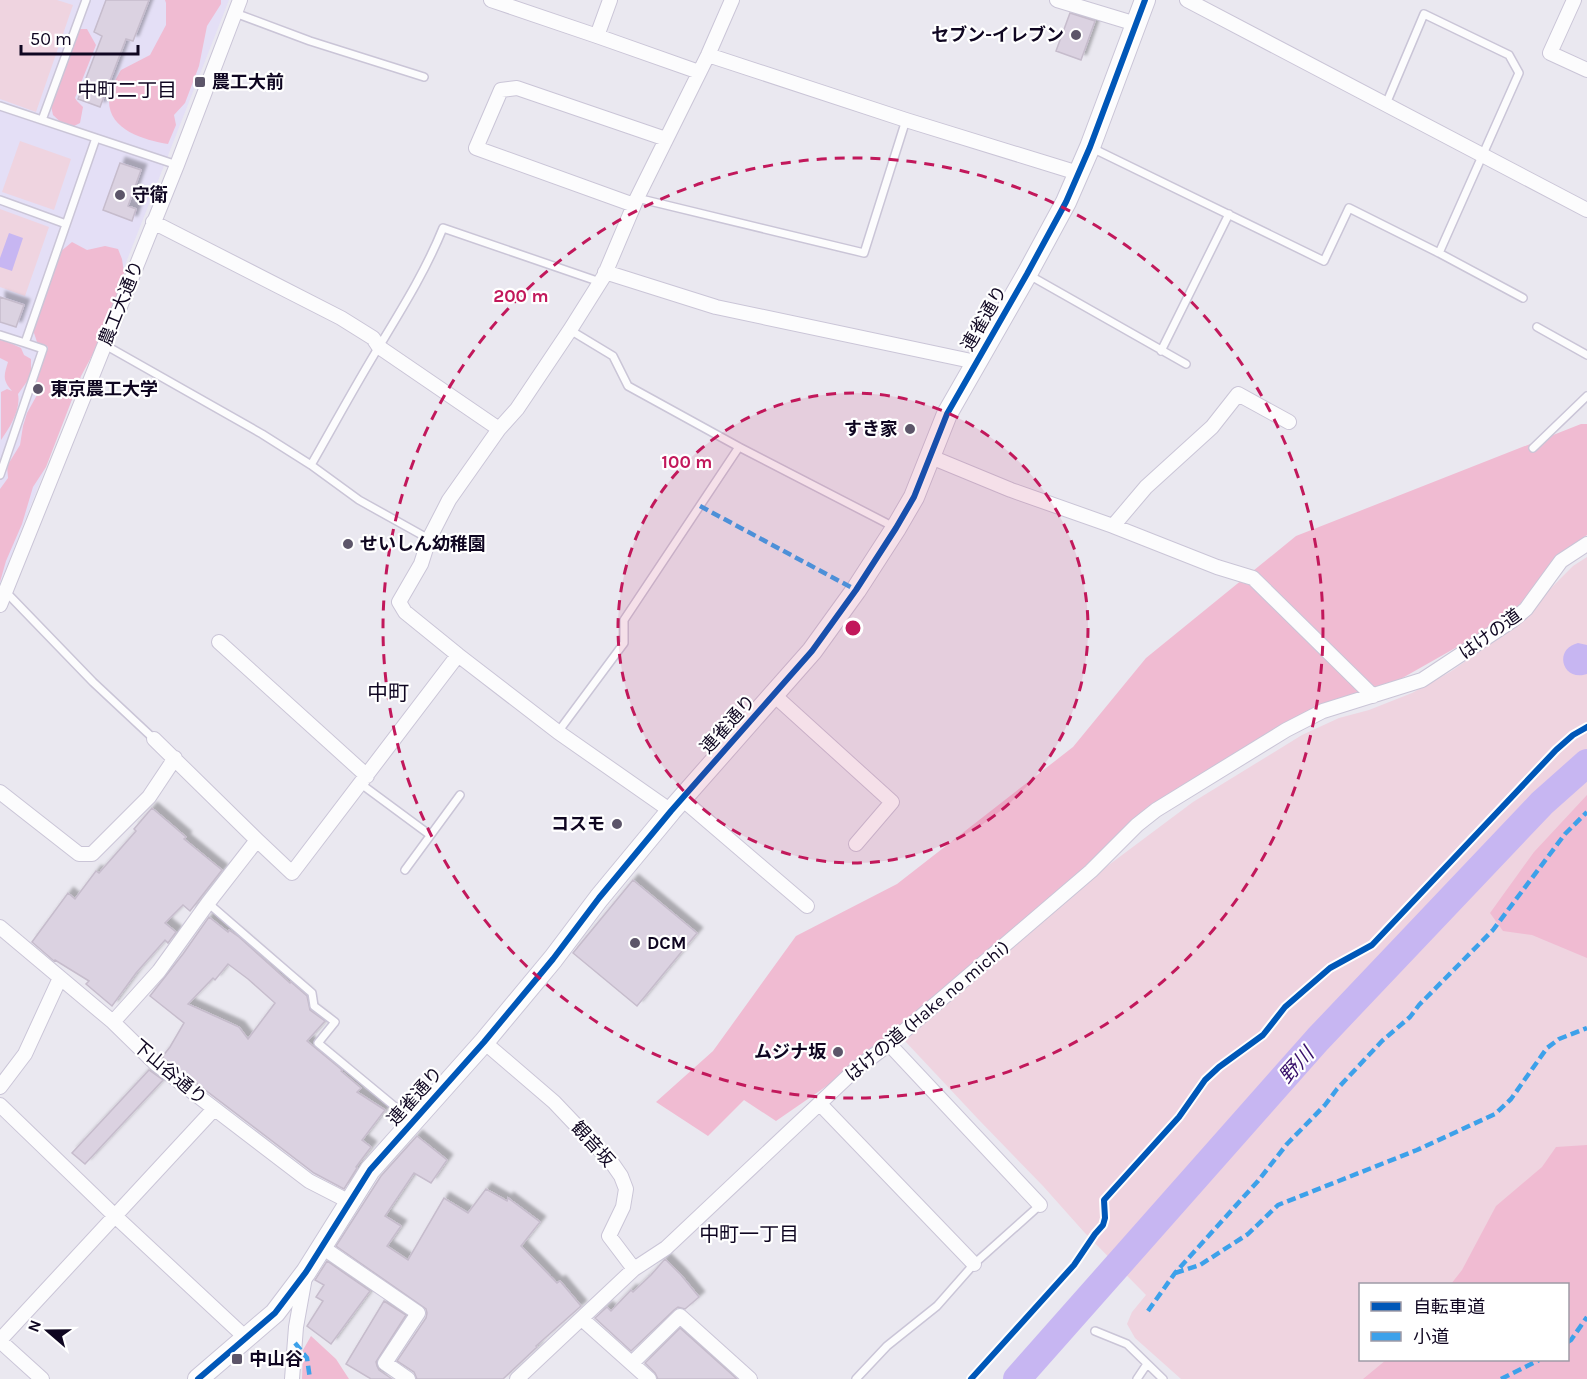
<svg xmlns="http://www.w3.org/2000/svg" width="1587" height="1379" viewBox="0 0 1587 1379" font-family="Karla,'Noto Sans JP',sans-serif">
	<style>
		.built { fill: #e4dff6 }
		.green { fill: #efd4e0; fill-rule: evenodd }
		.forest { fill: #f0bbd2 }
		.water { fill: #c7b6f2 }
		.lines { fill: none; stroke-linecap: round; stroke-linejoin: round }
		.river { stroke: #c7b6f2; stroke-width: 28 }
		.building { fill: #dbd2e1; stroke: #c6bccc; stroke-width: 1.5; fill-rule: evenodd; filter: url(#shadow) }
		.lane-casing { stroke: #cac5d7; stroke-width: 10 }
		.street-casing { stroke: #cac5d7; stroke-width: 16 }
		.secondary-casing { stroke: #cac5d7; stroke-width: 22 }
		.lane { stroke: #fcfcfd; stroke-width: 7 }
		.street { stroke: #fcfcfd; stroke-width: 14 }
		.secondary { stroke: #fcfcfd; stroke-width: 20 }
		.quiet { stroke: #3da1ea; stroke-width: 4.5; stroke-dasharray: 9 4.5; stroke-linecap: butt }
		.cycleway-casing { stroke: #fff; stroke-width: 10 }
		.cycleway { stroke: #0057b8; stroke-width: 6 }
		.ring { fill: none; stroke: #c2185b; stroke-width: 3; stroke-dasharray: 10 8 }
		.poi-dot { fill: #5c5569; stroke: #fff; stroke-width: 2 }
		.labels { text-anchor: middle; stroke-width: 4.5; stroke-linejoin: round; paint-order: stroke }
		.poi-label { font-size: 18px; font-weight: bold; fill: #0f0621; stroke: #fff; text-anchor: start }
		.street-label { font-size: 18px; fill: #0f0621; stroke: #fff }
		.neighbourhood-label { font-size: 20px; fill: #0f0621; stroke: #fff }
		.water-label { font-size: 20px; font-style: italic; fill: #38106b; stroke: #fff }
		.quarter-label { font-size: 21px; fill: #0f0621; stroke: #fff }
		.centre { fill: #c2185b; stroke: #fff; stroke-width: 3 }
		.ring-label { font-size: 18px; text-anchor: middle; font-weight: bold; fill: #c2185b; stroke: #fff; stroke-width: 4.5; stroke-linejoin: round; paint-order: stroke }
	</style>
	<defs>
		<filter id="shadow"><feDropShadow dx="5.5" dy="-5.5" stdDeviation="1.5" flood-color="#0004"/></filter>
	</defs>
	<rect width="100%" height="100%" fill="#eae8f0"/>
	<path class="built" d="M0,0H229L0,584Z"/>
	<path class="green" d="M0,0H57L73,5L36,112L0,99Z
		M20,141L71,159L54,210L2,192Z
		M0,209L49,227L25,296L0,287Z
		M1587,557V1379H1181L1135,1338L1127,1324L1132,1312L1146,1295L1084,1232L1043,1186L979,1120L904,1040L1098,873L1193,802L1302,735L1339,718L1369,710L1412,693L1450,672L1519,624L1544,595L1573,566ZM1360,1284H1568V1360H1360Z"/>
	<path class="forest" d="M165,0H221V4L207,26L199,66L185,103L174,115L176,125L168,144C144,140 109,130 109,101C108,93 117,77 121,70L150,55L166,25V3Z
		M79,29H87L96,45L75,98L77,101L83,107L80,123L68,129L53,115L51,106Z
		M72,242L87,250L105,246L118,249L122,259L124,273L119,292L107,316L100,341L81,376L46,467L33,487L22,524L6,561L0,582V489L8,478L7,466L20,445L23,426L27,413L37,395V378L48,347L37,342L33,330L60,252Z
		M0,340L6,341L21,348L24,355L31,359V376L18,394C21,410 10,427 1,440V392L7,389L12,391C2,380 4,375 8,362L0,358Z
		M1581,424H1587V535L1555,559L1510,617L1390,685L1312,709L1260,739L1140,816L1007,938L847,1072L776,1121L744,1100L708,1136L656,1102L713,1051L796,936L897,884L1073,747L1146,658L1296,536Z
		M1587,795V958L1532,935L1503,931L1490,913L1534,852Z
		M1587,1145V1379H1363L1386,1360H1568V1284H1451L1462,1270L1496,1206L1542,1167L1556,1147Z
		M311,1336L336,1359L349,1379H302L303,1350Z"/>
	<path class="water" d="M9,233L23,238L12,271L0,267V258Z
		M1578,643L1587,645V674C1562,682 1553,649 1578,643Z"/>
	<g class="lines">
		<path class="river" d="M1017,1379L1318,1039L1542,803L1587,763"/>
	</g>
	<path class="building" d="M106,0H149L133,41L126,39L100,107L78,99L102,36L94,32Z
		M1070,13L1095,21L1081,60L1056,51Z
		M120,163L141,170L128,206L136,209L132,221L103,210Z
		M0,297L24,305L16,327L0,322Z
		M152,808L186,837L184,839L222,870L190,911L183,905L165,923L176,932L168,943L165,940L136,973L112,1006L86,984L89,981L55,960L54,961L32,942L68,893L75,899L96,871L99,873L136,831L134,829Z
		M633,880L697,933L637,1006L573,953Z
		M209,917L228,932L229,930L239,937L290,983L291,982L307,996L310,1010L325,1021L307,1041L342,1070L341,1071L361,1088L357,1092L385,1110L362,1140L371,1147L356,1167L357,1168L344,1189L314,1173L162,1057L170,1047L184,1023L150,996L183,954ZM228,964L248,979L275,1003L248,1039L239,1027L188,1004L213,978L215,980Z
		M149,1070L163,1080L85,1164L72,1153Z
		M417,1136L447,1160L431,1183L414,1173L385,1216L401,1226L387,1246L408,1260L444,1198L468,1213L486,1189L507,1201L508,1198L540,1222L521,1246L557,1283L560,1281L581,1306L536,1346L537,1347L503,1379H417L414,1372L397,1361L426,1318L427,1313L426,1309L336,1246L381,1176Z
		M665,1259L681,1275L699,1297L685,1309L678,1307L674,1310L631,1351L595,1318L607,1307L611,1311L631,1290L633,1292L651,1275Z
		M327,1261L370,1291L331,1344L307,1326L323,1301L316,1297L324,1285L315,1280Z
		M384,1301L406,1315L376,1362L377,1366L379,1370L392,1379H371L346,1364Z
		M680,1328L737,1379H658L655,1373L645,1363Z"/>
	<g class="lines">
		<g class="lane-casing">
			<path id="lane" d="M235,13L310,41L424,77
				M1386,104L1424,14L1509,55L1519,73L1439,253
				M0,106L177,165
				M42,120L86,0
				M1092,148L1324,261L1349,208L1439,253L1523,298
				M637,198L864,253L906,120
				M0,200L66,224
				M1029,275L1186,364
				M1537,327L1587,355
				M570,330L613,356L628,386L739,447L894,527
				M0,335L25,343L96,138
				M105,345L262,434L311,465L359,500L429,539
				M1161,351L1229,214
				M1533,448L1587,396
				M311,465C334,425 356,384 380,345C403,307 426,270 443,228L600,282
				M0,475L43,349L25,343
				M5,591L93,682L154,739
				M558,732L624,643V620L739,447
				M361,784L430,835
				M405,870L460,795
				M208,903L312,993L314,1006L335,1022L318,1043L411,1120
				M1095,1331L1127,1344L1163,1379
				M856,1379L887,1346L937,1306L974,1264L1040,1205
				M1137,1379L1147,1364"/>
		</g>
		<g class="street-casing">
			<path id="street" d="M491,0L597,36L699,72
				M1057,0L1136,24
				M1187,0L1587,210
				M1574,0L1550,53L1587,70
				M597,36L610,0
				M708,55L906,120L1078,173
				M634,205L476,148L501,90L517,88L666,139
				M153,222L341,318L373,338L379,347L499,429
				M605,272L716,307L976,362
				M931,457L1011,490L1113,526L1217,567L1253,578L1373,696
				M1113,526L1146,487L1212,427L1238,394L1289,422
				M0,605L177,165L240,0
				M219,642L367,776
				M774,695L892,802L856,844
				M154,739L257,840L292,873L458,655
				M0,792L79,854H92L149,797L175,758
				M682,799L807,906
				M671,811L558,732L458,655L405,612L399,602L421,564L429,539L449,500L499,429L517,409L570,330L604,276L637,198L708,55L732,0
				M0,927L113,1022L156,1064L309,1181L350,1202
				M113,1022L159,971L208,903L257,840
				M484,1042L554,1102L612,1163L621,1176L626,1189L623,1207L609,1236L634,1269
				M889,1044L1040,1205
				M0,1087L25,1054L60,978
				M820,1104L974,1264
				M0,1105L115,1216L246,1338
				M322,1247L418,1313L385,1363L408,1379
				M582,1319L649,1379
				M0,1340L214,1109
				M0,1341L42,1379
				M632,1363L680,1316L750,1379
				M292,1379L296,1327L305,1277
				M517,1379L634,1269L666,1248L856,1069L889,1044L1091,871L1137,825L1156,810L1286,730L1323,711L1422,680L1513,620L1526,609L1561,561L1587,544"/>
		</g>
		<g class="secondary-casing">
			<path id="secondary" d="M198,1379L275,1313L306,1272L370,1170L484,1042L553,959L599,898L671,811L812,651L856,590L896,528L914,497L947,414L1027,274L1066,202L1090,147L1145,0"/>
		</g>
		<use href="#lane" class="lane"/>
		<use href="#street" class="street"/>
		<use href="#secondary" class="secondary"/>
		<path class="quiet" d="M700,506L856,590
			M1175,1273L1200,1265L1248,1234L1278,1205L1417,1150L1495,1114L1511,1099L1547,1048L1559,1039L1587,1028
			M1148,1311L1175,1273L1258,1181L1287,1144L1325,1105L1337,1089L1382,1041L1410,1017L1419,1005L1493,930L1565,834L1587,812
			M1568,1342L1571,1340L1587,1317
			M295,1343L307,1358L310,1379
			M1501,1379L1539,1360"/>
		<g class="cycleway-casing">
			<path id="cycleway" d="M198,1379L275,1313L306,1272L370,1170L484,1042L553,959L599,898L671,811L812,651L856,590L896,528L914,497L947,414L1027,274L1066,202L1090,147L1145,0
				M971,1379L1074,1265L1095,1234L1103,1225L1105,1218L1104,1200L1179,1117L1205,1080L1219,1067L1263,1035L1285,1007L1330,968L1372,945L1556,750L1573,735L1587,727"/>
		</g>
		<use href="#cycleway" class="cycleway"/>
	</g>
	<circle cx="853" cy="628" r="235" fill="#c2185b" fill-opacity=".12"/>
	<g class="ring">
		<circle cx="853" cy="628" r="235"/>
		<circle cx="853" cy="628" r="470"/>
	</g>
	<g class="poi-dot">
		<circle cx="1076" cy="35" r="6"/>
		<rect x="194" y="76" width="12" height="12" rx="3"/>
		<circle cx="120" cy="195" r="6"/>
		<circle cx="38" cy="389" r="6"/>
		<circle cx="910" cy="429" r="6"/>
		<circle cx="348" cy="544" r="6"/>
		<circle cx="617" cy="824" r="6"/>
		<circle cx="635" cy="943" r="6"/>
		<circle cx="838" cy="1052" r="6"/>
		<rect x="231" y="1353" width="12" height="12" rx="3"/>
	</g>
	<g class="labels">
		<g class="poi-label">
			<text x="1064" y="41" text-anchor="end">セブン-イレブン</text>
			<text x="212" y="88">農工大前</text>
			<text x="132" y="201">守衛</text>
			<text x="50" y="395">東京農工大学</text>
			<text x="898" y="435" text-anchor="end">すき家</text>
			<text x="360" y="550">せいしん幼稚園</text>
			<text x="605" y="830" text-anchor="end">コスモ</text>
			<text x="647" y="949">DCM</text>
			<text x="826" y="1058" text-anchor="end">ムジナ坂</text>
			<text x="249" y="1365">中山谷</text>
		</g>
		<g class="street-label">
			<text transform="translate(121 303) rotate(-68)" y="6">農工大通り</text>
			<text transform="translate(984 318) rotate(-60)" y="6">連雀通り</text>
			<text transform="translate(1490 634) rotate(-36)" y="6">はけの道</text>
			<text transform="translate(728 724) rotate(-48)" y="6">連雀通り</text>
			<text transform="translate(927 1011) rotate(-40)" y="6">はけの道 (Hake no michi)</text>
			<text transform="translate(170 1072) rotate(40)" y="6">下山谷通り</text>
			<text transform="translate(415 1096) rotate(-48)" y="6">連雀通り</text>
			<text transform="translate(593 1144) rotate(48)" y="6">観音坂</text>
		</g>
		<g class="neighbourhood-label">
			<text x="127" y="97">中町二丁目</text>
			<text x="749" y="1241">中町一丁目</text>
		</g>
		<g class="water-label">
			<text transform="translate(1296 1065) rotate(-48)" y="7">野川</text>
		</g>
		<g class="quarter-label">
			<text x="388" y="700">中町</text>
		</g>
	</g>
	<circle cx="853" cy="628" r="9" class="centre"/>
	<g class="ring-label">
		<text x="521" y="302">200 m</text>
		<text x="687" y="468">100 m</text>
	</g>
	<rect x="1359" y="1283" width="210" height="78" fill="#ffffff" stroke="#9f9ba6" stroke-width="1.5"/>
	<rect x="1371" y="1302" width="30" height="9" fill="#0057b8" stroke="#9f9ba6" stroke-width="1.5"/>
	<text x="1413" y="1313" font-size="18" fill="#0f0621">自転車道</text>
	<rect x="1371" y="1332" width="30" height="9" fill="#3da1ea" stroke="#9f9ba6" stroke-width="1.5"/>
	<text x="1413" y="1343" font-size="18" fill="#0f0621">小道</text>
	<g transform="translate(48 1331) rotate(290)" stroke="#ffffff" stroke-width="4.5" paint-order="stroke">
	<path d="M0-4.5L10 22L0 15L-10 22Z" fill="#0f0621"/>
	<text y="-9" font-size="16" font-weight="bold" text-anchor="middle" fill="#0f0621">N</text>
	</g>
	<path d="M21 45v9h117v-9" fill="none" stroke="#0f0621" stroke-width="3"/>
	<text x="30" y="45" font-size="18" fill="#0f0621" stroke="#ffffff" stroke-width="4.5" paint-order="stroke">50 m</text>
</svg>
